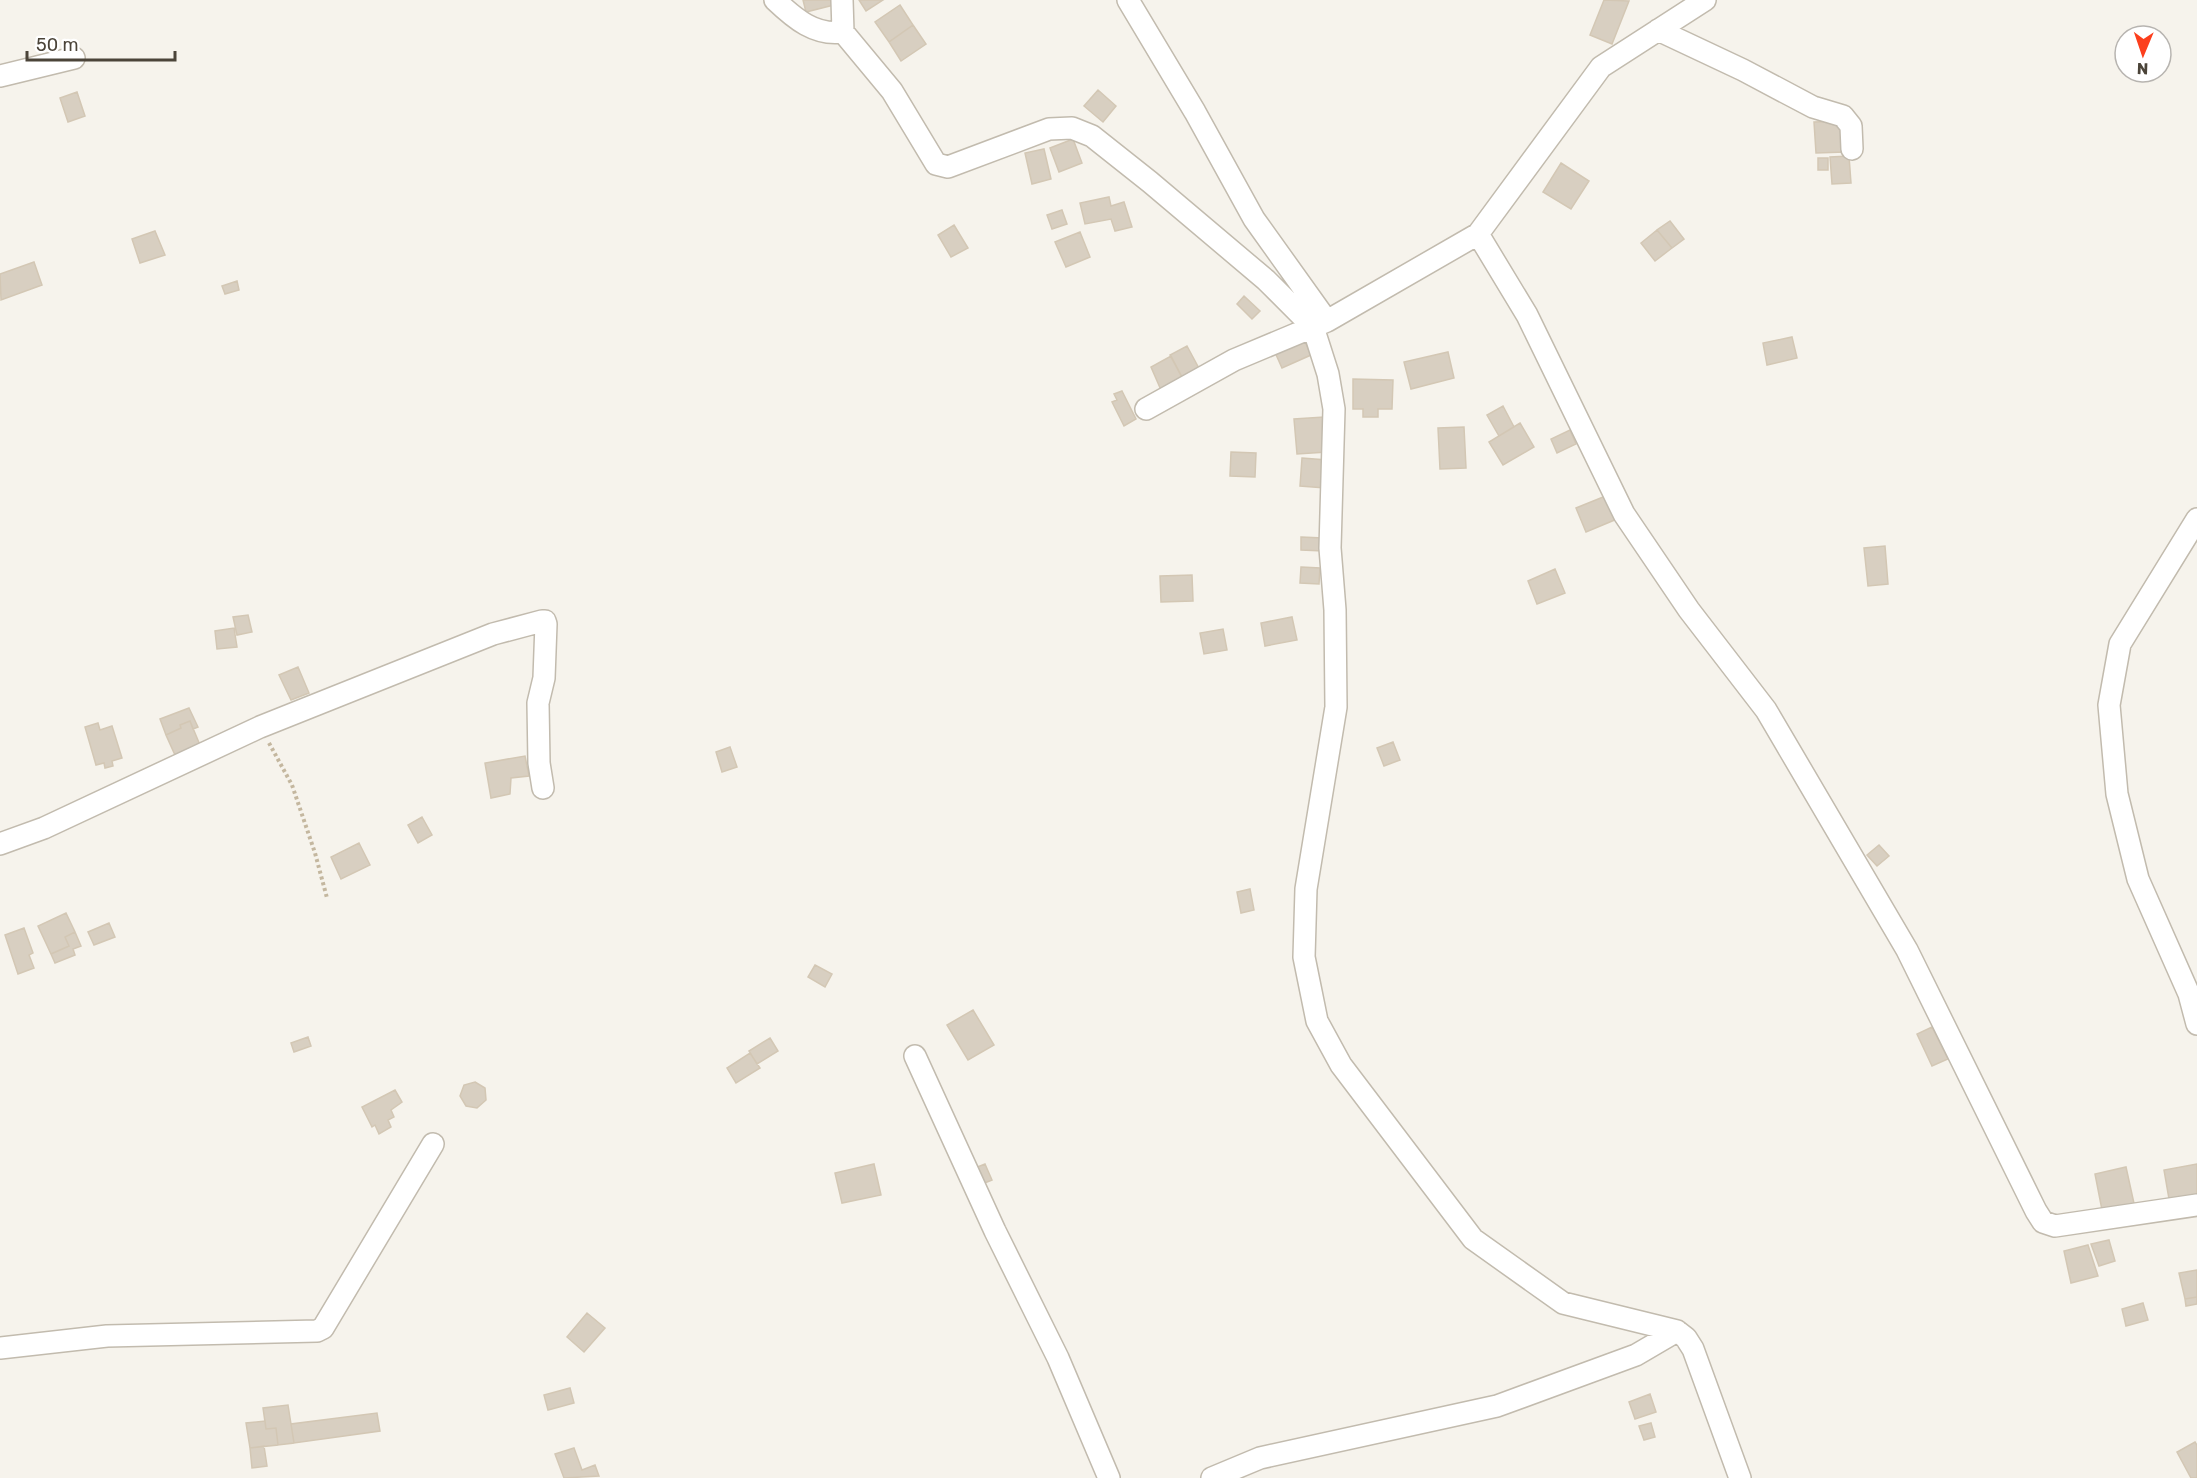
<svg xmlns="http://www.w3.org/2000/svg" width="2197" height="1478" viewBox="0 0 2197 1478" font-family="Rubik,sans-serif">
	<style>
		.building { fill: #d8cfc1; stroke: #d3c7b4; stroke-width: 1.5 }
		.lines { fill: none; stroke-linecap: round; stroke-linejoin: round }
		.minor-casing { stroke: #c2bbae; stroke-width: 24 }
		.path { stroke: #c4b79f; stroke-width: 4; stroke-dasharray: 3 3; stroke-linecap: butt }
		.minor { stroke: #fff; stroke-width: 21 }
	</style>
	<rect width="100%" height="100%" fill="#f6f3ec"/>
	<path class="building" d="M803,0H837L838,4L806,12Z
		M859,0H883L866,11Z
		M1604,0L1629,1L1612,44L1590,35Z
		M900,5L913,25L889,42L875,22Z
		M913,25L926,44L901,61L889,42Z
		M1098,90L1116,106L1103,122L1084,106Z
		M77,92L85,116L68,122L60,98Z
		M1843,121L1845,152L1816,153L1814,122Z
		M1073,139L1082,163L1059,172L1050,148Z
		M1044,149L1051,179L1032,184L1025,153Z
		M1849,156L1851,183L1832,184L1830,157Z
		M1818,158H1828V170H1818Z
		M1561,163L1589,181L1571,209L1543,192Z
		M1109,197L1111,206L1124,202L1132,227L1115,231L1111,219L1085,224L1080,203Z
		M1062,210L1067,224L1052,229L1047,215Z
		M1670,221L1684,239L1672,248L1657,230Z
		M954,225L968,248L951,257L938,235Z
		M1657,230L1672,248L1655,261L1641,243Z
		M155,231L165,255L140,263L132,239Z
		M1080,232L1090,257L1066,267L1055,242Z
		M34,262L42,285L1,300L0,274Z
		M237,281L239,290L225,294L222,286Z
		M1244,296L1260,311L1252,319L1237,304Z
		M1302,335L1311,355L1282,368L1273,348Z
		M1792,337L1797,358L1767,365L1763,343Z
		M1187,346L1202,374L1185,383L1170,355Z
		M1448,352L1454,378L1411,389L1404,362Z
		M1171,356L1183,379L1161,390L1151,367Z
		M1353,379L1393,380L1392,409H1378V417H1363V409H1353Z
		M1122,391L1136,419L1124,426L1112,402L1117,400L1114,394Z
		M1503,406L1514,427L1499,436L1487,415Z
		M1324,417L1327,452L1297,454L1294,419Z
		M1520,423L1534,447L1503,465L1489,442Z
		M1464,427L1466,468L1440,469L1438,428Z
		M1570,430L1576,444L1557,453L1551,439Z
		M1231,452L1256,453L1255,477L1230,476Z
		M1302,458L1327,460L1325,488L1300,486Z
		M1608,495L1617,519L1586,532L1576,508Z
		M1301,537L1323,538V551L1301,550Z
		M1885,546L1888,584L1868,586L1864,548Z
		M1301,567L1320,568L1319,584L1300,583Z
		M1555,569L1565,593L1537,604L1528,581Z
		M1192,575L1193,601L1161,602L1160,576Z
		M248,615L252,632L237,635L233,617Z
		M1292,617L1297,640L1265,646L1261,623Z
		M234,628L237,647L217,649L215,631Z
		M1223,629L1227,650L1204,654L1200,633Z
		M298,667L309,693L291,700L279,675Z
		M189,708L198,727L193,729L190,721L180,725L181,728L166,735L160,719Z
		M190,721L200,745L175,755L166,735L181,728L180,725Z
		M98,723L100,730L112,726L122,758L112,761L113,766L105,768L104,763L96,765L85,727Z
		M1393,742L1400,760L1384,766L1377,748Z
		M730,747L737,767L722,772L716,752Z
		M525,756L529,776L511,778L510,794L491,798L485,763Z
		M422,817L432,835L418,843L408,825Z
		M359,843L370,865L341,879L331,857Z
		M1879,845L1889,856L1877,866L1867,855Z
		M1250,889L1254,910L1241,913L1237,892Z
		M66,913L75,932L65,937L69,946L51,954L38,926Z
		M109,923L115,937L94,945L88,932Z
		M24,928L33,953L29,955L34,968L18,974L5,935Z
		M75,932L81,946L73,949L75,955L55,963L51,954L69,946L65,937Z
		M815,965L832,974L825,987L808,977Z
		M973,1010L994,1045L968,1060L947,1025Z
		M1932,1027L1948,1059L1932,1066L1917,1034Z
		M308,1037L311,1046L294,1052L291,1043Z
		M770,1038L778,1051L757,1064L749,1051Z
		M750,1053L760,1068L736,1083L727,1068Z
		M475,1082L485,1088L486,1100L477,1108L466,1106L460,1096L464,1085Z
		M395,1090L402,1102L391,1110L394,1117L388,1120L391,1127L379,1134L375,1125L372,1127L362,1107Z
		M874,1164L881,1195L842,1203L835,1173Z
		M985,1164L992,1180L977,1186L970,1170Z
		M2197,1164V1194L2169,1199L2164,1170Z
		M2126,1167L2135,1208L2103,1215L2095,1174Z
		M2109,1240L2115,1261L2099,1266L2091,1244Z
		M2088,1245L2098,1276L2071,1283L2064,1251Z
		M2197,1270V1297L2185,1299L2179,1273Z
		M2197,1297V1304L2186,1306L2185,1299Z
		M2143,1303L2148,1320L2126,1326L2122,1309Z
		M587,1313L605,1328L584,1352L567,1337Z
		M570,1388L574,1403L548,1410L544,1395Z
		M1650,1394L1656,1412L1635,1419L1629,1402Z
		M288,1405L294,1443L278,1445L276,1428L266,1429L263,1408Z
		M377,1413L380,1431L294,1443L291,1424Z
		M265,1421L266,1429L276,1428L278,1445L250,1448L246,1423Z
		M1651,1423L1655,1437L1644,1440L1639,1426Z
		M2195,1442L2197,1445V1478H2191L2177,1452Z
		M264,1446L267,1466L252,1468L250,1448Z
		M574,1448L582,1470L595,1465L599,1476L564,1478L555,1454Z"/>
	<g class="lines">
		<g class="minor-casing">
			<path id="minor" d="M775,0C795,19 815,36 843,32
				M842,0L843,32L892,91L936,164L948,167L1049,129L1072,128L1092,136L1150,182L1266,280L1313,327L1328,374L1334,409L1330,548L1335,610L1336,707L1306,889L1304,957L1317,1021L1341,1065L1473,1239L1563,1303L1677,1331L1686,1338L1693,1349L1740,1478
				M1128,0L1195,112L1254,219L1327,321
				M1658,30L1743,70L1813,107L1843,116L1851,126L1852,149
				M0,76L74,58
				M1478,234L1527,315L1624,514L1689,610L1766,710L1907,950L2036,1211L2043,1222L2055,1226L2197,1205
				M1146,409L1234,360L1327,321L1478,234L1601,67L1705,0
				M2197,519L2120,644L2109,705L2117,794L2138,879L2189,994L2197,1024
				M0,844L44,828L260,727L493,634L542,621H545L546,624L544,678L538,703L539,763L543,788
				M915,1056L995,1231L1058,1358L1109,1478
				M0,1348L107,1336L317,1331L323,1328L433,1144
				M1212,1478L1260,1458L1497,1406L1636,1355L1677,1331"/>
		</g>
		<path class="path" d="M269,743L292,785L315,853L327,898"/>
		<use href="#minor" class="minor"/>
	</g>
	<g transform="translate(2143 54) rotate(182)"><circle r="28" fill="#ffffff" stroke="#b7b4b0" stroke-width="1.5"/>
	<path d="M0-4.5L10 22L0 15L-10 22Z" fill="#fc3f1d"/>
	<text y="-9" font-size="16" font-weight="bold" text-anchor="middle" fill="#4b4439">N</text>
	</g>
	<path d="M27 51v9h148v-9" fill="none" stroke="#4b4439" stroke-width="3"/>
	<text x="36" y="51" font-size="18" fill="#4b4439" stroke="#ffffff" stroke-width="4.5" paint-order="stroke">50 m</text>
</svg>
